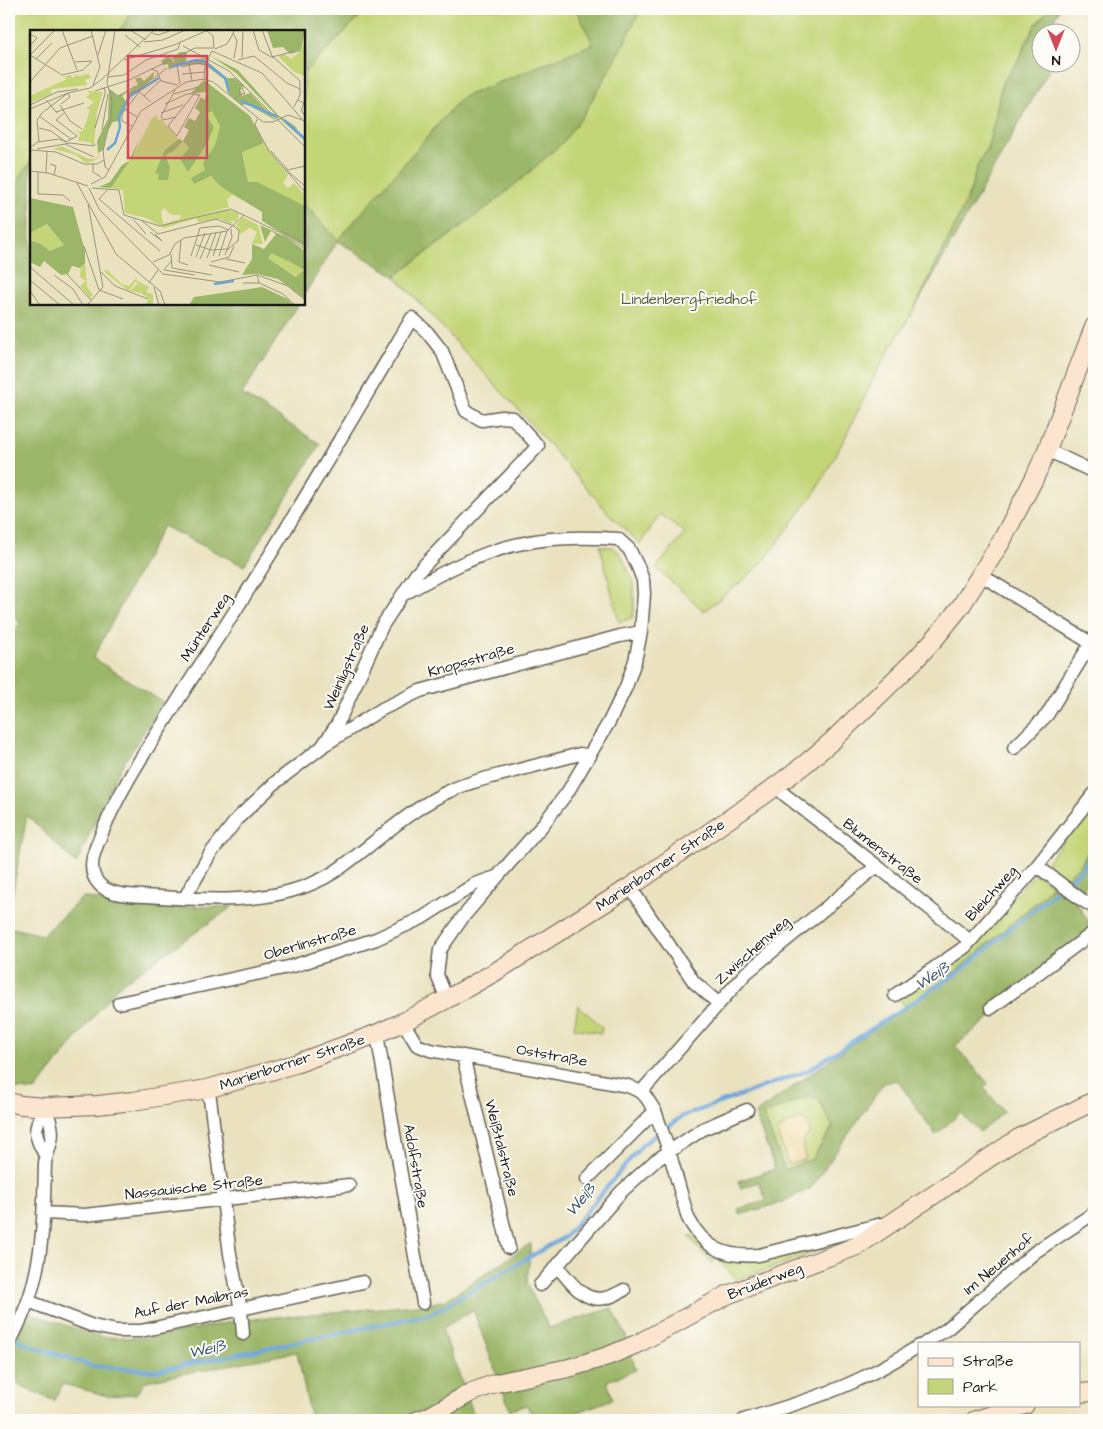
<svg xmlns="http://www.w3.org/2000/svg" width="1103" height="1429" viewBox="0 0 1103 1429" font-family="'Architects Daughter',sans-serif">
	<style>
		.green { fill: #c4d578; stroke: #70784a }
		.forest { fill: #9bb668; stroke: #5c6942; fill-rule: evenodd }
		.sand { fill: #eeda9e; stroke: #857b5d }
		.lines { fill: none; stroke-linecap: round; stroke-linejoin: round }
		.stream { stroke: #6ba4da; stroke-width: 4 }
		.street-casing { stroke: #646155; stroke-width: 15 }
		.secondary-casing { stroke: #646155; stroke-width: 20 }
		.street { stroke: #fff; stroke-width: 12 }
		.secondary { stroke: #fbe5cf; stroke-width: 18 }
		.rail { stroke: #1c1c1c; stroke-width: 4 }
		.labels { text-anchor: middle; stroke-width: 4; stroke-linejoin: round; paint-order: stroke }
		.park-label { font-size: 15px; fill: #575d3c; stroke: #fdfcf7 }
		.street-label { font-size: 15px; fill: #1c1c1c; stroke: #fdfcf7 }
		.water-label { font-size: 16px; font-style: italic; fill: #405971; stroke: #fdfcf7 }
		.inset-river { fill: none; stroke: #6ba4da; stroke-width: 2.5 }
		.inset-road { fill: none; stroke: #98937e; stroke-width: 1 }
		.view { fill: #d1495b; fill-opacity: 0.15; stroke: #d1495b; stroke-width: 2.5 }
		.inset-edge { fill: none; stroke: #1c1c1c; stroke-width: 2.5 }
	</style>
	<rect width="100%" height="100%" fill="#fdfcf7"/>
	<filter id="ink" filterUnits="userSpaceOnUse"><feTurbulence type="fractalNoise" baseFrequency=".02" numOctaves="2"/><feDisplacementMap in="SourceGraphic" scale="10" xChannelSelector="R" yChannelSelector="G"/><feConvolveMatrix kernelMatrix="1 2 1 2 8 2 1 2 1" color-interpolation-filters="sRGB"/></filter>
	<filter id="wash" filterUnits="userSpaceOnUse"><feTurbulence type="fractalNoise" baseFrequency=".0096" numOctaves="4" result="noise"/><feDisplacementMap in="SourceGraphic" scale="20" xChannelSelector="R" yChannelSelector="G"/><feGaussianBlur stdDeviation="1.12" result="paint"/><feColorMatrix in="noise" values="0 0 0 0 0 0 0 0 0 0 0 0 0 0 0 0 0 1.4 0 .05"/><feComposite in="paint" operator="in"/></filter>
	<g filter="url(#wash)">
		<rect width="100%" height="100%" fill="#eae2bf"/>
		<path class="green" d="M9,9H134L119,31H31V161L9,194Z
			M367,9H576L594,44L461,98L338,241L304,204V73Z
			M641,9H1049L1035,26L1016,64L1002,83L994,123L987,149L977,167L970,192L958,219L916,306L877,371L844,440L816,491L764,561L745,579L704,611L656,568L685,533L660,514L640,544L609,514L532,425L395,276L456,231L525,176L582,117L616,59Z
			M600,546L612,547L620,553L632,578L634,593V611L632,618L619,622Z
			M1094,803V842L1080,865L1064,880C1057,875 1046,869 1048,860Z
			M1034,875L1040,876L1052,885L1040,899L955,972L905,1006L898,997L952,961Z
			M578,1005L602,1027L601,1033L574,1028Z
			M817,1096L833,1126L812,1159L785,1170L763,1114L806,1097Z
			M694,1236C712,1255 726,1264 754,1261L853,1237L847,1241L737,1280L717,1259L712,1263L689,1237Z"/>
		<path class="forest" d="M134,9H367L304,73V31H119Z
			M576,9H641L616,59L582,117L563,142L525,176L494,202L395,276L338,241L304,295V204L338,240L461,98L593,44Z
			M1049,9H1060L1051,23L1066,32H1040V62L1053,63L916,306L958,219L970,192L977,167L987,149L994,123L1002,83L1016,64L1035,26Z
			M31,161V304H299L242,394L320,444L244,566L163,526L93,658L163,702L115,777L76,864L27,815L9,913V634L20,624L9,606V194Z
			M1094,842V872L1076,902L1094,930V934L955,1046L988,1083L984,1088L1004,1112L980,1132L960,1113L936,1135L897,1080L884,1083L811,1188L782,1202L740,1215L738,1209L766,1201L759,1182L741,1188L738,1181L775,1169L755,1114L905,1006L955,972L1040,899L1052,885L1064,880L1080,865ZM806,1097H817L833,1127L812,1159L785,1170L763,1115Z
			M83,897L121,905L232,907L117,987L35,1091L9,1088V927L42,935Z
			M531,1243L527,1283L549,1328L612,1308L626,1336L636,1370L607,1381L613,1399L557,1420H533L527,1405L510,1410L473,1310L442,1329L476,1420H311L297,1352L146,1381L136,1394L108,1396L63,1384L54,1401L9,1380V1301L35,1315L102,1337L146,1338L242,1320L428,1304L446,1300Z"/>
		<path class="sand" d="M800,1119L804,1120L810,1127L809,1134L802,1142L805,1159L789,1165L778,1136V1131L785,1125Z"/>
		<g class="lines">
			<path class="stream" d="M15,1338L28,1345L93,1366L156,1371L431,1314L566,1236L643,1144L683,1116L807,1071L959,972L1082,869L1094,850"/>
		</g>
	</g>
	<g filter="url(#ink)">
		<g class="lines">
			<g class="street-casing">
				<path id="street" d="M1047,450L1094,472
					M981,575L1094,645
					M404,594C441,573 478,553 519,544C548,537 589,537 618,539L629,549L638,567L643,580L644,594L641,632L635,661L626,687L609,722L567,793L541,827L498,876L463,917L440,950L437,975L447,999
					M326,744L382,709L420,691L620,636L641,632
					M1014,748L1047,715L1091,643
					M776,786L785,795L877,866L970,941
					M1037,866L1082,900L1094,907
					M630,887L694,982L718,1003
					M184,899L210,854L238,818L276,782L322,747L338,723L382,626L416,574L538,446L513,418L502,417L482,420L466,411L442,351L427,332L412,318C354,416 296,515 235,611C211,648 188,684 165,721C140,759 116,797 99,840C93,854 87,871 99,884C111,898 143,895 161,897C222,901 291,905 343,866C380,839 412,807 454,789C472,781 492,777 511,772C534,766 557,760 580,754L590,756
					M895,995L965,947L1037,866L1094,794
					M119,1003L293,966L376,939L422,918L475,884L496,877
					M991,1008L1094,932
					M403,1022L417,1045L430,1050L628,1086L641,1092L646,1097L655,1111L669,1151L688,1218C704,1248 725,1258 759,1255L886,1223
					M376,1034L378,1040L423,1303
					M463,1056L509,1248
					M207,1089L210,1099L230,1254L241,1310L243,1334
					M641,1092L746,973L877,866
					M45,1107C32,1131 34,1134 46,1157
					M587,1179L655,1111
					M43,1213L85,1215L349,1185
					M557,1266L621,1192L655,1161L703,1129L747,1110
					M540,1285L557,1266C569,1280 583,1303 605,1298C612,1297 618,1293 624,1290
					M28,1301L93,1326L117,1331H141L363,1282
					M925,1343L947,1329L1035,1252L1094,1213
					M9,1344C20,1322 30,1301 35,1277C44,1240 44,1200 45,1163C46,1155 50,1148 51,1141C54,1129 49,1118 45,1107
					M744,1420C779,1409 816,1399 851,1383C874,1373 897,1360 919,1346"/>
			</g>
			<g class="secondary-casing">
				<path id="secondary" d="M9,1102L21,1105L45,1107L98,1105L133,1101L207,1089L295,1064L376,1034L403,1022L447,999L495,972L630,887L764,795L805,764L832,741L916,659L937,636L961,606L1001,542L1034,479L1047,450L1094,327
					M1079,1393L1094,1392
					M418,1420L428,1417L470,1393L496,1383L569,1368L608,1356L639,1343L727,1295L857,1246L1019,1138L1094,1101
					M975,1420L1025,1405"/>
			</g>
			<use href="#street" class="street"/>
			<use href="#secondary" class="secondary"/>
			<path class="rail" d="M9,1419L12,1420"/>
		</g>
	</g>
	<g class="labels">
		<g class="park-label">
			<text x="689" y="304">Lindenbergfriedhof</text>
		</g>
		<g class="street-label">
			<text transform="translate(205 627) rotate(-57)" y="5">Münterweg</text>
			<text transform="translate(471 660) rotate(-16)" y="5">Knopsstraße</text>
			<text transform="translate(346 667) rotate(-66)" y="5">Weinligstraße</text>
			<text transform="translate(883 851) rotate(38)" y="5">Blumenstraße</text>
			<text transform="translate(660 865) rotate(-34)" y="5">Marienborner Straße</text>
			<text transform="translate(991 893) rotate(-48)" y="5">Bleichweg</text>
			<text transform="translate(310 942) rotate(-16)" y="5">Oberlinstraße</text>
			<text transform="translate(752 950) rotate(-42)" y="5">Zwischenweg</text>
			<text transform="translate(552 1055) rotate(10)" y="5">Oststraße</text>
			<text transform="translate(292 1062) rotate(-18)" y="5">Marienborner Straße</text>
			<text transform="translate(502 1148) rotate(76)" y="5">Weißtalstraße</text>
			<text transform="translate(416 1166) rotate(80)" y="5">Adolfstraße</text>
			<text transform="translate(194 1187) rotate(-6)" y="5">Nassauische Straße</text>
			<text transform="translate(998 1264) rotate(-40)" y="5">Im Neuenhof</text>
			<text transform="translate(765 1281) rotate(-21)" y="5">Brüderweg</text>
			<text transform="translate(191 1302) rotate(-11)" y="5">Auf der Maibras</text>
		</g>
		<g class="water-label">
			<text transform="translate(932 975) rotate(-33)" y="6">Weiß</text>
			<text transform="translate(580 1199) rotate(-50)" y="6">Weiß</text>
			<text transform="translate(207 1348) rotate(-12)" y="6">Weiß</text>
		</g>
	</g>
	<g transform="translate(30 30)">
		<rect width="275" height="275" fill="#eae2bf"/>
		<path d="M275,11V46L264,42L248,26L255,24L261,29L271,21ZM47,44L48,46L59,44L61,48L55,50L57,55L23,59L20,61L22,64L0,73V66L37,49L33,47L41,45L43,48ZM57,61L73,62L67,81L64,116L59,112L48,111L50,104L45,101L51,102L54,98L60,80L57,78L64,72L56,67L60,64ZM182,80L190,96L185,115L173,133L176,140L161,148L181,146L214,171L202,165L197,169L199,177L164,187L198,179L209,183L207,192L200,190L203,194H201L190,189L168,192L166,188L134,198L116,188L95,183L93,160L81,158L103,126L122,88L127,85L128,90L131,89L149,109L132,126L144,121L153,111L159,118L156,123L158,141L178,112L184,97L175,84ZM133,178L142,185H151L150,189L133,194L131,182ZM234,113L258,145L253,153L258,158L264,153L275,165V176L218,152L212,121ZM31,116L59,129H66L71,121L68,128L64,131L56,133L44,124L23,119ZM213,187L228,195L233,214H222L227,202L220,198L210,204L206,195ZM17,194L34,215L20,221L11,214L0,210V203ZM241,222L260,232L274,240L267,247L238,228ZM55,233L57,257L63,265L60,268L50,256L56,251L50,247L51,235ZM77,240L92,254L99,256L108,246L106,250L119,257L116,262L123,264V275H115L119,269L111,263L100,261L108,253L105,252L99,261L78,245L74,241Z" fill="#c4d578" fill-rule="evenodd"/>
		<path d="M237,0H275L271,21L260,24L253,17L243,18ZM150,22H157L156,32L173,28L197,48H205L215,57L210,58L212,66L220,63L247,91L217,74L211,75L198,63L195,50L174,34L145,36L139,40L138,34L133,35L131,31L138,26L145,33L143,27ZM181,26L208,40L248,85L265,96L275,111L247,86L206,43ZM124,42L123,49L100,67L89,91L83,92L77,102L73,120L68,123L67,111L78,89L79,59L87,66L98,62L92,66L96,71L99,62L108,54L105,49L110,47L114,51ZM174,50L220,86L234,113L212,122L218,152H227L275,176V217L232,191V182L190,156L181,146L164,154L161,148L175,140L173,133L185,115L190,96L182,81L175,84L184,97L178,112L158,142L150,129L159,118L153,111L144,121L135,125L140,138L138,150H128L129,144L125,143L135,120L149,109L153,111L159,100L154,97L159,88L165,91L170,82L165,78L171,67L175,70L176,62L160,64ZM111,106L103,126L81,158L69,157L80,152L92,135L99,131ZM0,168L43,177L55,221V233L50,238L42,236L38,244L31,245L14,231L10,237L0,232V210L11,214L20,221L34,215L17,194L0,203ZM230,195L256,207L275,221V269L248,249L227,244L212,245L222,229V214L234,219L246,204L241,201L235,212ZM241,223L260,232L274,240L266,247L238,228ZM232,257L258,269L263,275H159L164,267Z" fill="#9bb668" fill-rule="evenodd"/>
		<path class="inset-river" d="M141,37L166,30L175,32L195,48L199,62M211,71L248,87M254,90L275,109M77,120L85,113L90,97L89,86L100,66L129,48M184,254L204,251"/>
		<path class="inset-road" d="M32,0L47,40M61,0L70,37L63,55M100,0L116,10M223,0L229,20L243,28M232,0L242,26L270,51V65L264,77M177,1L183,6L184,18M122,3L128,5L142,0M203,3L207,11L204,28M95,5L110,17M114,12L133,10L155,0M0,16L7,8L0,4M153,16L199,41L275,117M185,19L197,14L205,0M182,21L232,43L272,89M0,25L32,45L53,40L62,31M0,25L25,0M68,25L76,0M242,27L265,21M212,28L213,0M6,29L22,13M94,30L144,15L178,0M208,30L224,26L257,53L270,59M45,32L62,31M159,34L162,51M147,35L150,54M151,37L167,33L175,35M121,39L127,41L131,51L148,55M152,44L174,42M78,47L94,45L116,30L148,19L150,13M123,49L137,38M174,49L175,35L182,21M0,52L30,18L63,6M80,60L88,66L106,56M145,60L131,86L133,90L146,87M65,61L99,50L165,18H184M108,61L121,72M144,64L168,57M114,66L131,50M16,70L27,83M204,70L210,64H215L212,58L209,59L210,64M268,70L274,73L271,80L275,86M31,74L40,67L38,63M135,74L157,64H164L168,65H170L147,106L138,96L164,64M0,75L27,62L48,59M30,75L40,91L52,99M0,79L38,63M94,79L107,87M26,82L54,73M131,83L153,75M9,86L41,109M227,89L225,95L239,121L275,162M102,96L92,91V84L113,57M9,98L21,101L36,112M65,98L75,64V59L71,58M72,100L78,64M29,109L36,112L47,106L26,90L34,83M8,112L29,109M35,114L64,127M0,118L9,111L7,90L12,83L38,63L60,58L71,50L124,0M7,119L40,113L64,116L65,114M1,120L26,122L54,134H67L74,130M241,121L258,140L275,136M20,134L26,136L24,145M63,134V142L71,147M254,138L275,156M79,140L75,137L73,121L81,87L82,71L77,53L85,0M0,141L18,143L58,156M8,142V164L33,165L40,171M16,142L17,121M47,153L86,224L130,261L135,275M61,154L75,147L111,81L156,52L174,49L183,52L233,92H243L258,85L275,91M59,158L69,179L133,244L190,252L227,245L258,256L275,270M62,158L89,160L94,185L130,196L201,179L251,203L275,219M78,159L69,169L130,221M103,189L116,204M112,191L128,204L186,189L204,196L209,201L208,211L198,219L181,220L166,215M251,201L275,213M120,202L132,211L125,204M151,210L149,232L158,235M54,216L69,260L93,269M141,224L142,238L182,245M195,225L202,207L201,199M161,226L170,198L189,196L199,200M183,226L191,202M189,226L197,201M166,227L175,203M177,228L186,203M170,229L181,203M196,229L215,233M142,230L134,240L165,245M123,232L139,225L145,214L154,208L197,201L214,185M181,232L199,227L204,216M179,235L209,242M0,237L44,275M71,242L85,256L118,269M37,244L61,270M24,245L43,259L53,275M227,245L229,253L253,264L265,275M0,250L30,275M119,253L128,240M213,253H229M124,257L129,275M0,261L10,275M57,275L73,257L58,174"/>
		<path class="view" d="M98,26H177V128H98Z"/>
		<rect width="275" height="275" class="inset-edge"/>
	</g>
	<rect width="1103" height="1429" fill="none" stroke="#fdfcf7" stroke-width="30"/>
	<rect x="918" y="1342" width="162" height="65" fill="#fdfcf7" stroke="#a3a29f"/>
	<rect x="928" y="1358" width="25" height="8" fill="#fbe5cf" stroke="#a3a29f"/>
	<text x="963" y="1366" font-size="15" fill="#1c1c1c">Straße</text>
	<rect x="928" y="1379" width="25" height="15" fill="#c4d578" stroke="#a3a29f"/>
	<text x="963" y="1392" font-size="15" fill="#1c1c1c">Park</text>
	<g transform="translate(1056 48) rotate(180)"><circle r="24" fill="#fdfcf7" stroke="#a3a29f"/>
	<path d="M0-4L9 19L0 12L-9 19Z" fill="#d1495b"/>
	<text y="-8" font-size="14" font-weight="bold" text-anchor="middle" fill="#1c1c1c">N</text>
	</g>
</svg>
